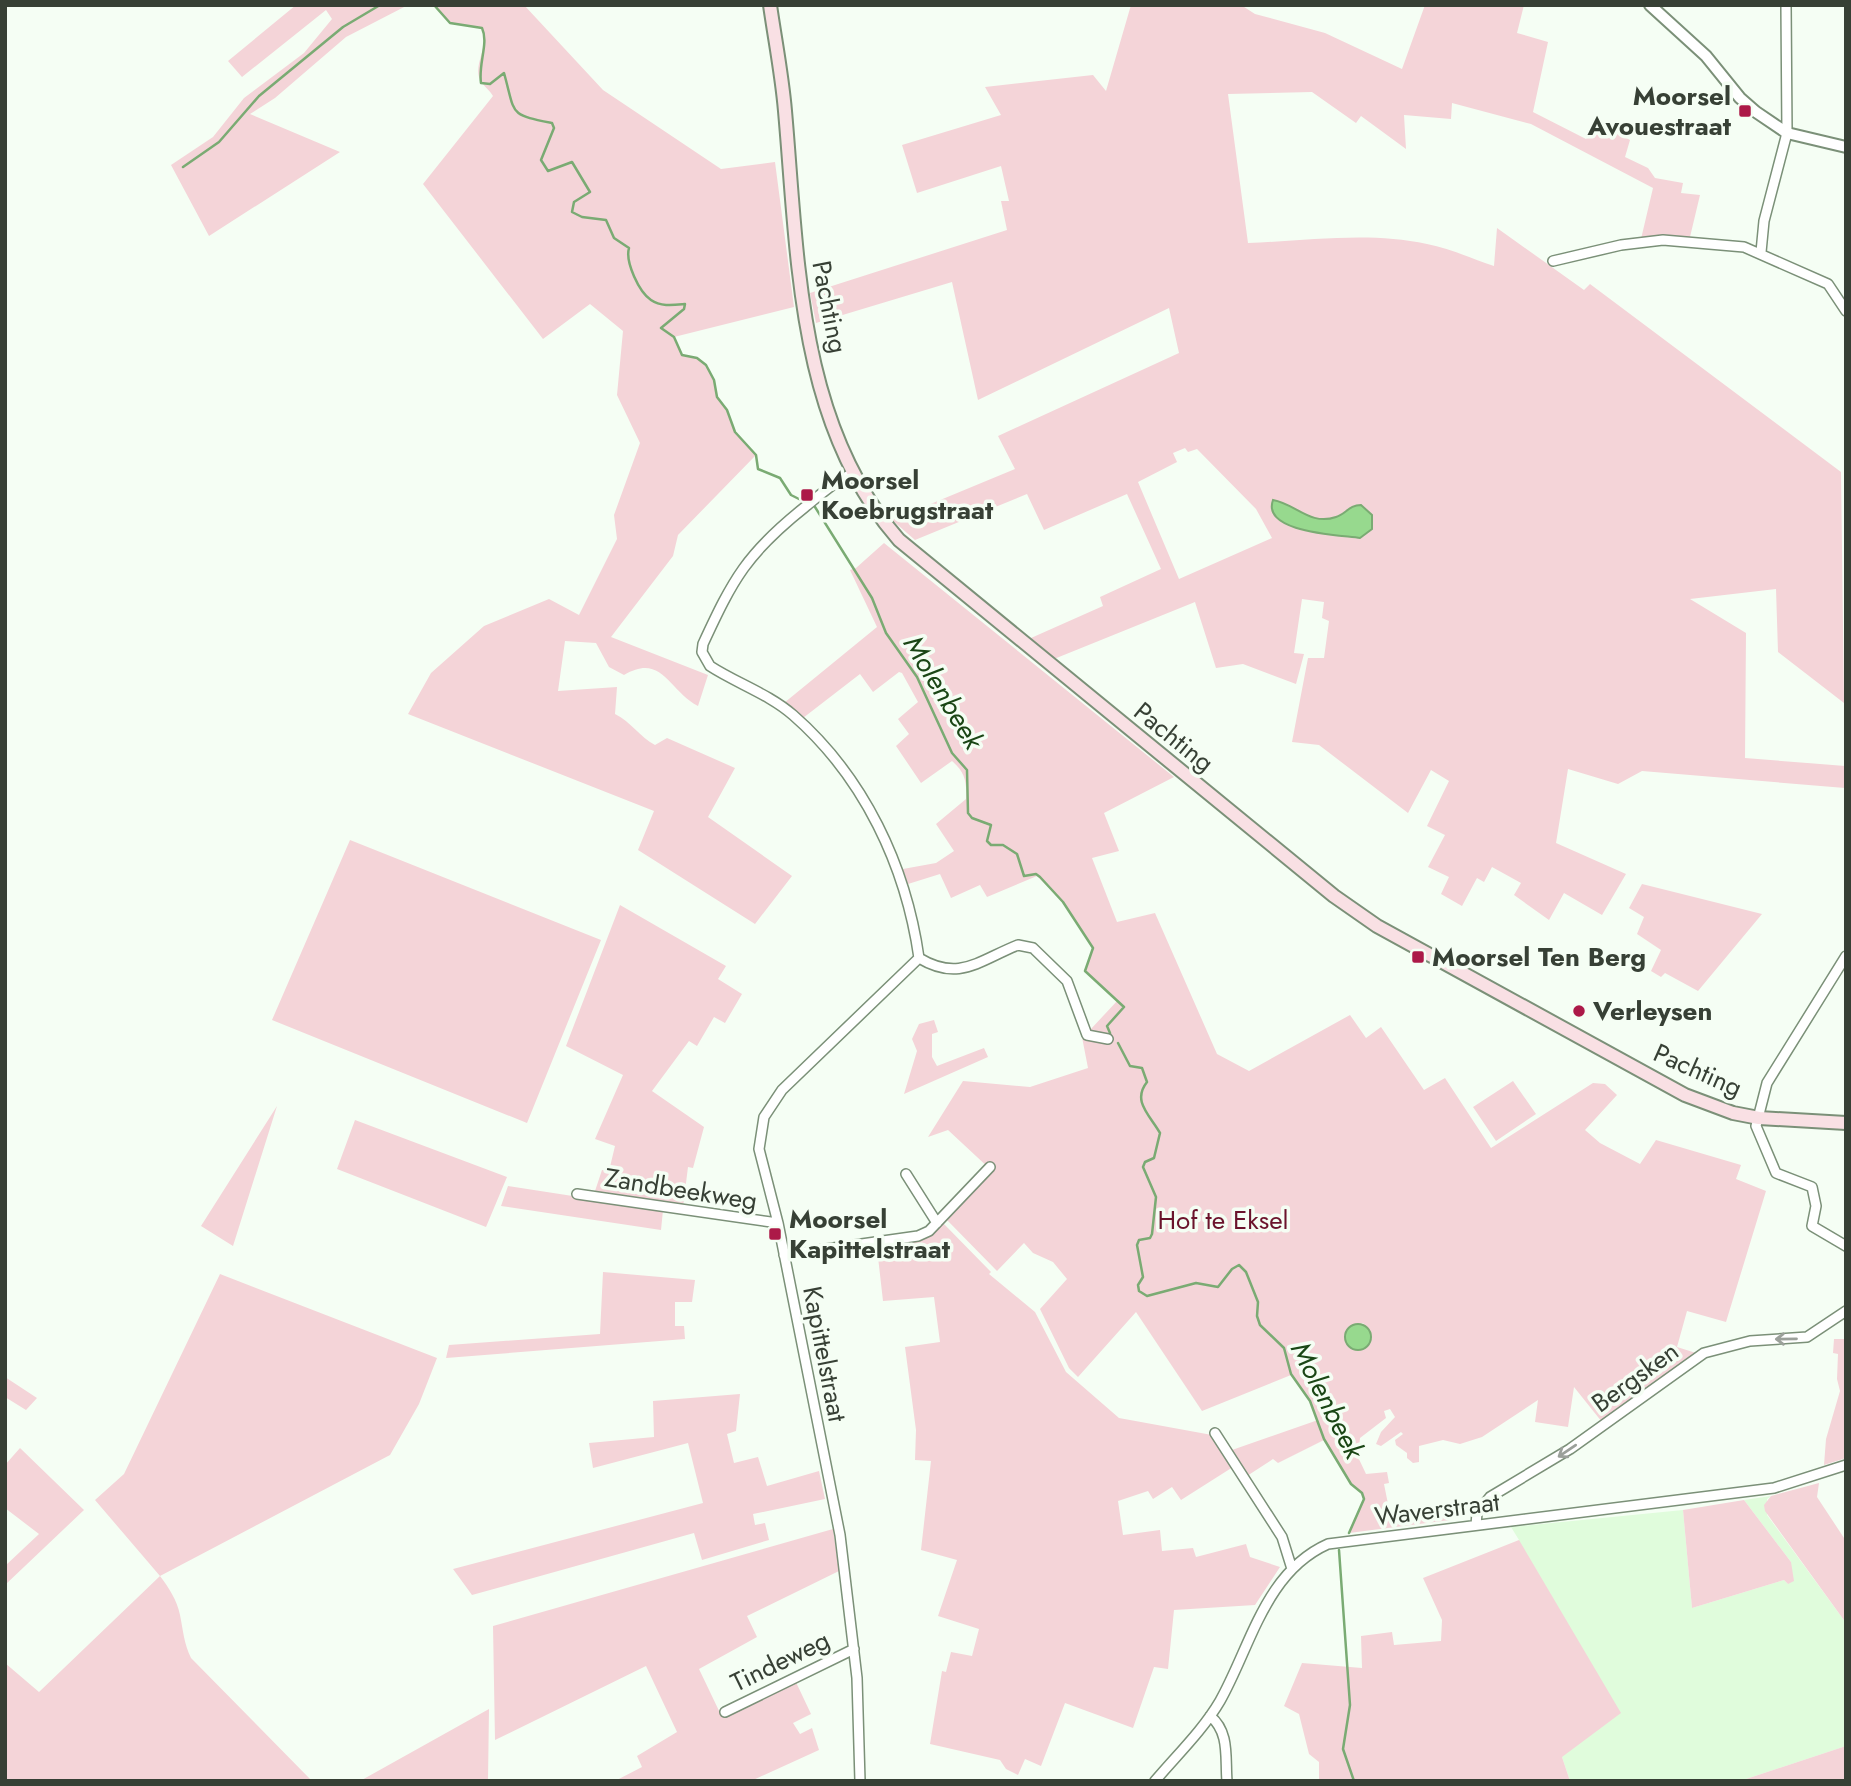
<svg xmlns="http://www.w3.org/2000/svg" width="1851" height="1786" viewBox="0 0 1851 1786" font-family="Jost,sans-serif">
	<style>
		.built { fill: #e0fcdc }
		.green { fill: #f4d4d8; fill-rule: evenodd }
		.water { fill: #97d98e; stroke: #7aab73; stroke-width: 2 }
		.lines { fill: none; stroke-linecap: round; stroke-linejoin: round }
		.stream { stroke: #7aab73; stroke-width: 2.5 }
		.minor-casing { stroke: #7b9078; stroke-width: 12 }
		.tertiary-casing { stroke: #7b9078; stroke-width: 14 }
		.secondary-casing { stroke: #7b9078; stroke-width: 16 }
		.minor { stroke: #fff; stroke-width: 9 }
		.tertiary { stroke: #fff; stroke-width: 10 }
		.secondary { stroke: #f9e0e4; stroke-width: 12 }
		.oneway { stroke: #9ba09a }
		.poi-dot { fill: #ac1948; stroke: #f5fef4; stroke-width: 2.5 }
		.labels { text-anchor: middle; stroke-width: 7; stroke-linejoin: round; paint-order: stroke }
		.poi-label { font-size: 26px; font-weight: bold; fill: #374035; stroke: #f5fef4; text-anchor: start }
		.street-label { font-size: 26px; fill: #374035; stroke: #f5fef4 }
		.park-label { font-size: 26px; fill: #6b132c; stroke: #f5fef4 }
		.water-label { font-size: 28px; font-style: italic; fill: #1a4615; stroke: #f5fef4 }
	</style>
	<rect width="100%" height="100%" fill="#f5fef4"/>
	<path class="built" d="M1771,1496L1767,1499V1515L1846,1623V1746L1740,1781H1570L1562,1757L1519,1540L1511,1527L1683,1510L1692,1608L1784,1580L1788,1584L1791,1562L1744,1500Z"/>
	<path class="green" d="M296,5H408L346,37L275,98L250,114L340,152L209,236L171,165L213,137L244,98L304,53L332,19L326,10L242,77L228,61Z
		M434,5H524L603,90L721,169L775,162L794,307L674,337L682,355L697,358L706,365L714,380L717,397L727,410L735,432L756,455L678,535L673,556L611,637L708,675L698,706C669,691 662,652 624,675L609,667L596,643L565,641L558,691L617,687L615,714C631,722 640,737 655,745L667,738L735,768L708,817L792,876L755,924L638,850L654,811L408,714L431,673L484,626L549,599L579,615L617,539L614,515L640,443L617,395L623,331L590,304L543,339L423,184L493,96C490,91 486,88 482,83C470,67 491,46 482,28L450,23Z
		M1131,5H1241L1255,14L1325,33L1402,69L1425,5H1524L1517,33L1548,42L1533,112L1586,139L1596,122L1630,140L1625,157L1648,168L1655,178L1683,183L1681,193L1700,195L1690,237L1641,239L1653,188L1531,124L1452,103L1451,119L1404,115L1406,149L1361,116L1356,123L1312,92L1228,94L1248,243C1307,241 1368,231 1427,244C1449,248 1472,259 1494,266L1497,228L1584,290L1590,284L1841,472L1844,703L1778,652L1776,589L1690,599L1746,633L1745,758L1845,766V788L1642,771L1618,784L1568,769L1556,843L1626,874L1602,915L1564,893L1549,920L1514,895L1521,883L1492,867L1484,882L1477,878L1462,906L1441,894L1449,877L1428,867L1445,835L1427,826L1449,781L1431,770L1408,813L1319,745L1292,742L1308,658H1324L1329,621L1322,618L1324,602L1302,599L1294,653L1304,654L1296,684L1243,664L1216,668L1195,602L1054,659L1031,638L1103,606L1100,597L1161,569L1127,494L1044,530L1027,494L915,540L892,520L1015,469L998,436L1179,353L1169,308L978,400L952,282L816,323L810,293L1007,230L1001,201H1009L1001,166L917,193L902,145L1001,115L985,87L1093,75L1106,91ZM1185,448L1188,452L1197,449L1256,509L1272,538L1179,579L1138,482L1177,462L1173,453Z
		M884,543L1174,777L1104,813L1119,851L1092,858L1117,922L1155,913L1217,1054L1249,1071L1350,1015L1366,1038L1381,1027L1424,1090L1445,1078L1491,1148L1593,1083L1605,1084L1617,1095L1585,1130L1600,1143L1640,1164L1656,1140L1741,1165L1736,1179L1766,1191L1726,1322L1687,1311L1677,1347L1696,1353L1602,1422L1574,1387L1568,1427L1535,1422L1538,1400L1482,1437L1460,1444L1443,1440L1419,1446V1462L1413,1463L1407,1458V1453L1396,1445L1395,1440L1403,1434L1401,1432L1381,1446L1376,1444L1381,1432L1395,1417L1390,1409L1384,1411L1386,1418L1360,1438L1358,1457L1366,1474L1387,1472L1389,1483L1384,1484L1388,1504L1383,1506L1386,1520L1416,1519L1415,1512L1424,1510L1425,1513L1453,1506L1458,1515L1450,1520L1349,1533L1364,1499L1362,1493L1351,1484L1324,1440L1278,1463L1273,1459L1247,1476L1232,1450L1318,1420L1310,1401L1291,1375L1202,1411L1136,1312L1078,1377L1069,1368L1040,1309L1067,1279L1053,1262L1033,1253L1024,1243L997,1271L946,1219L991,1170L948,1130L928,1137L963,1081L1030,1087L1088,1068L1081,1032L1090,1030L1118,1000L1085,971L1093,948L1063,902L1037,876L987,897L980,885L951,898L940,874L908,884L903,869L936,863L954,851L936,824L966,799C967,782 965,772 952,761L921,783L896,746L909,734L898,719L918,702L902,673L899,672L873,692L860,674L803,718L784,703L877,627L850,570L856,568ZM1363,1323L1372,1339L1346,1343L1349,1328Z
		M350,840L601,940L527,1123L272,1020Z
		M1642,884L1762,914L1698,991L1665,973L1661,977L1651,971L1661,950L1637,934L1644,917L1629,908Z
		M620,905L726,966L718,979L742,994L725,1023L714,1017L697,1046L689,1041L652,1091L704,1127L693,1168L688,1167L683,1207L594,1194L602,1170L609,1171L615,1146L595,1139L623,1075L566,1046Z
		M934,1020L938,1032L932,1034V1057L937,1066L984,1048L988,1057L904,1094L917,1051L912,1039L919,1024Z
		M1513,1081L1536,1114L1496,1141L1473,1107Z
		M277,1106L233,1246L201,1226Z
		M355,1120L507,1177L486,1227L337,1169Z
		M508,1186L663,1210L661,1230L501,1206Z
		M943,1223L991,1272L989,1274L1035,1312L1066,1372L1119,1418L1212,1435L1233,1467L1181,1500L1172,1487L1153,1499L1148,1491L1118,1501L1123,1535L1160,1530L1162,1551L1193,1548L1196,1557L1246,1544L1250,1557L1280,1567L1255,1605L1174,1610L1168,1669L1154,1667L1133,1728L1065,1703L1041,1766L1025,1759L1018,1775L1006,1769L1000,1760L930,1744L942,1671L946,1672L951,1652L972,1656L979,1629L938,1616L957,1560L921,1550L931,1461L915,1460L916,1430L905,1347L940,1342L934,1297L883,1301L878,1257L886,1255L884,1243L934,1231Z
		M603,1272L695,1280L692,1302H675V1326H684L685,1339L446,1358L449,1345L600,1334Z
		M220,1274L437,1358L419,1404L390,1455L160,1576C169,1588 177,1600 180,1615C183,1630 184,1644 191,1658L312,1781H5V1663L39,1692L160,1576L95,1500L124,1474Z
		M1834,1339H1846V1458L1824,1465L1826,1439L1840,1391L1837,1379L1838,1354L1833,1353Z
		M5,1377L37,1398L26,1410L5,1397Z
		M740,1394L736,1431L727,1434L734,1463L758,1457L767,1486L819,1471L825,1499L753,1514L755,1525L765,1523L769,1540L702,1560L694,1533L472,1595L453,1569L703,1503L688,1443L593,1468L589,1443L654,1437L653,1401Z
		M20,1448L84,1510L5,1585V1566L39,1534L5,1508V1465Z
		M1819,1483L1817,1497L1846,1541V1623L1765,1511L1764,1505L1771,1496Z
		M1744,1500L1791,1562L1794,1581L1788,1584L1784,1580L1692,1608L1683,1510Z
		M833,1529L839,1571L747,1616L757,1637L699,1669L721,1715L794,1678L811,1714L793,1723L800,1734L812,1728L819,1750L751,1781H615L642,1767L637,1756L677,1732L646,1666L495,1740L493,1626Z
		M1519,1540L1621,1713L1562,1757L1570,1781H1319V1762L1309,1754L1299,1714L1284,1706L1302,1663L1362,1668L1361,1636L1392,1632L1394,1645L1441,1641L1442,1620L1423,1578Z
		M489,1709L488,1781H360Z
		M1846,1746V1781H1740Z"/>
	<path class="water" d="M1273,500C1296,504 1310,526 1336,517C1346,514 1349,505 1361,505L1372,515V529L1360,538C1341,535 1261,533 1273,500Z
		M1345 1337a13 13 0 1 1 26 0a13 13 0 1 1-26 0Z"/>
	<g class="lines">
		<path class="stream" d="M434,5L450,23L482,28C489,43 478,64 481,83L490,84L504,73C516,116 508,114 552,123L554,128L541,160L548,171L572,162L590,192L574,202L572,212L582,217L606,220L614,238L629,248C625,262 639,292 651,300C661,307 674,305 685,304L684,309L661,328L674,337L682,355L697,358L706,365L714,380L717,397L727,410L735,432L756,455L758,469L780,478L791,495L801,500
			M183,167L219,142L259,96L343,27L380,5
			M815,507L872,598L886,633L917,677L952,753L967,770L968,813L972,818L991,825L987,841L991,845H1003L1017,854L1024,876L1036,874L1040,877L1063,902L1093,948L1085,971L1124,1007L1107,1026L1110,1033
			M1118,1043L1130,1066L1142,1068L1147,1082C1132,1101 1149,1114 1160,1133L1154,1158L1145,1162L1143,1167L1156,1197L1152,1234L1150,1238L1139,1240L1137,1245L1143,1277L1138,1285L1139,1291L1147,1296L1196,1283L1218,1287L1232,1269L1239,1265L1246,1272L1258,1302L1257,1316L1260,1325L1284,1348L1291,1374L1310,1401L1324,1439L1351,1484L1362,1493L1364,1499L1349,1533
			M1339,1550L1350,1705L1343,1749L1354,1781"/>
		<g class="minor-casing">
			<path id="minor" d="M1761,252L1764,221L1787,133L1786,5
				M1553,261L1621,245L1663,240L1744,247L1828,284L1846,311
				M853,473C834,482 821,494 805,507C747,553 733,579 703,644L702,652L710,666C736,683 769,694 793,715C864,777 906,866 919,958
				M1846,956L1767,1083L1756,1126L1776,1173L1812,1187L1816,1206L1812,1226L1846,1246
				M919,958C959,982 978,961 1018,945L1033,948L1067,981L1087,1035L1108,1039
				M906,1174L937,1223
				M577,1194L778,1223
				M784,1255L918,1236L929,1231L990,1167
				M1215,1433L1282,1537L1292,1569
				M1476,1525L1477,1513L1490,1497L1570,1449L1704,1353L1750,1341L1807,1337L1846,1311
				M725,1712L854,1649
				M1210,1716C1230,1732 1225,1758 1227,1781
				M860,1781L857,1678L840,1535L778,1223L759,1149L764,1117L782,1090L919,958
				M1155,1781C1177,1755 1203,1730 1220,1701C1251,1646 1265,1572 1328,1544L1774,1488L1846,1465"/>
		</g>
		<g class="tertiary-casing">
			<path id="tertiary" d="M1650,5L1706,56L1740,98L1756,112L1787,133L1846,147"/>
		</g>
		<g class="secondary-casing">
			<path id="secondary" d="M770,5C775,40 782,75 785,111C798,256 797,424 899,540L1334,896L1377,926L1685,1095L1733,1113L1759,1118L1846,1123"/>
		</g>
		<use href="#minor" class="minor"/>
		<use href="#tertiary" class="tertiary"/>
		<use href="#secondary" class="secondary"/>
	</g>
	<defs><path id="oneway-shaft" d="M-6 0H5M1.5-3L5.5 0L1.5 3" fill="none" stroke-width="1.6" stroke-linecap="round" stroke-linejoin="round" transform="scale(1.75)"/></defs>
	<g class="oneway">
		<use href="#oneway-shaft" transform="translate(1786 1339) rotate(179)"/>
		<use href="#oneway-shaft" transform="translate(1567 1451) rotate(146)"/>
	</g>
	<g class="poi-dot">
		<rect x="1738" y="104" width="14" height="14" rx="3.5"/>
		<rect x="800" y="488" width="14" height="14" rx="3.5"/>
		<rect x="1411" y="950" width="14" height="14" rx="3.5"/>
		<circle cx="1579" cy="1011" r="7"/>
		<rect x="768" y="1227" width="14" height="14" rx="3.5"/>
	</g>
	<g class="labels">
		<g class="poi-label">
			<text x="1731" y="105" text-anchor="end">Moorsel<tspan x="1731" dy="30">Avouestraat</tspan></text>
			<text x="821" y="489">Moorsel<tspan x="821" dy="30">Koebrugstraat</tspan></text>
			<text x="1432" y="966">Moorsel Ten Berg</text>
			<text x="1593" y="1020">Verleysen</text>
			<text x="789" y="1228">Moorsel<tspan x="789" dy="30">Kapittelstraat</tspan></text>
		</g>
		<g class="street-label">
			<text transform="translate(830 307) rotate(79)" y="9">Pachting</text>
			<text transform="translate(1174 737) rotate(39)" y="9">Pachting</text>
			<text transform="translate(1698 1070) rotate(24)" y="9">Pachting</text>
			<text transform="translate(681 1189) rotate(9)" y="9">Zandbeekweg</text>
			<text transform="translate(825 1354) rotate(79)" y="9">Kapittelstraat</text>
			<text transform="translate(1635 1377) rotate(-36)" y="9">Bergsken</text>
			<text transform="translate(1437 1509) rotate(-7)" y="9">Waverstraat</text>
			<text transform="translate(780 1661) rotate(-26)" y="9">Tindeweg</text>
		</g>
		<g class="park-label">
			<text x="1223" y="1229">Hof te Eksel</text>
		</g>
		<g class="water-label">
			<text transform="translate(944 692) rotate(59)" y="10">Molenbeek</text>
			<text transform="translate(1328 1400) rotate(63)" y="10">Molenbeek</text>
		</g>
	</g>
	<rect width="1851" height="1786" fill="none" stroke="#374035" stroke-width="14"/>
</svg>
